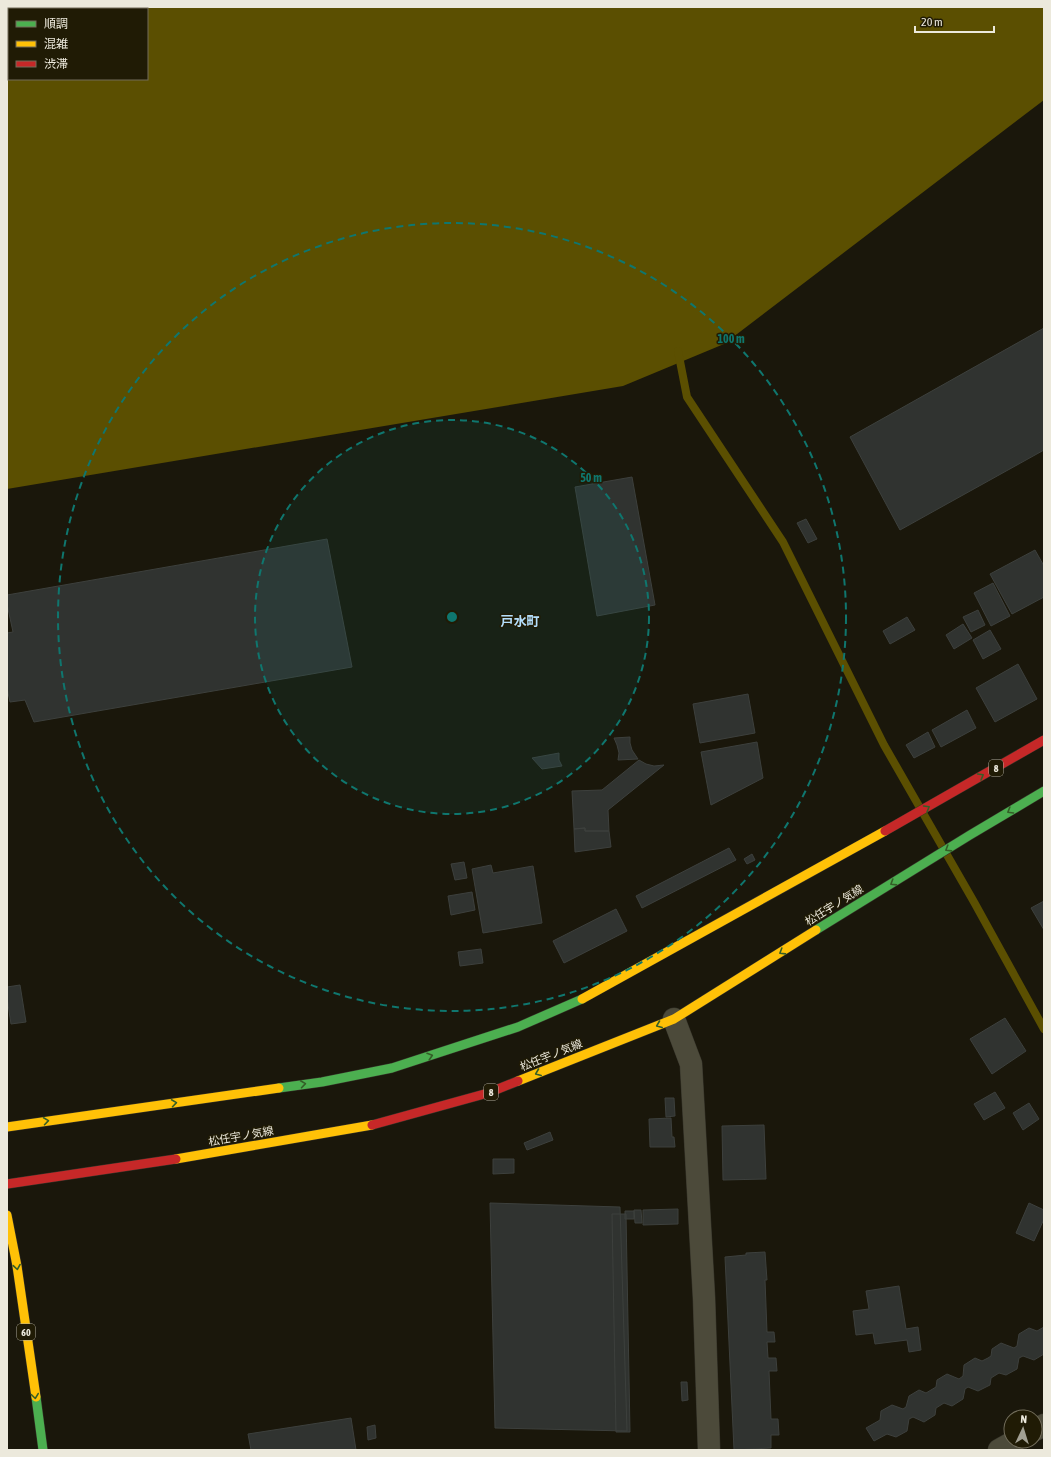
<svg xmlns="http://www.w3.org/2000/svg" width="1051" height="1457" viewBox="0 0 1051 1457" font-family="'Asap Condensed','Noto Sans JP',sans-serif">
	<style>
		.water { fill: #5b4f01; fill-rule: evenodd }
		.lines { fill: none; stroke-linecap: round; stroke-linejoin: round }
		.stream { stroke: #5b4f01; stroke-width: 8 }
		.building { fill: #303330; stroke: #3d403d }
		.street-casing { stroke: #36342a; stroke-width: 23 }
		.fast-casing { stroke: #36342a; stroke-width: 10 }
		.slow-casing { stroke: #36342a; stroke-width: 10 }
		.jam-casing { stroke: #36342a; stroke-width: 10 }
		.street { stroke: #4c4a3a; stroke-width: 22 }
		.fast { stroke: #4caf50; stroke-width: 9 }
		.slow { stroke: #ffc107; stroke-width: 9 }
		.jam { stroke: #c62828; stroke-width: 9 }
		.oneway { stroke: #345e27 }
		.ring { fill: none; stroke: #0f766e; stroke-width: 2; stroke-dasharray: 7 5 }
		.labels { text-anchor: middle; stroke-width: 3; stroke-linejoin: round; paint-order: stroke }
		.shield { fill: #201b05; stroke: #afab9c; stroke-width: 1 }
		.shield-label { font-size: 10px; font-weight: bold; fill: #ece9dc }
		.street-label { font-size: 11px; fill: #ece9dc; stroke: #201b05 }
		.quarter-label { font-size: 13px; font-weight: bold; fill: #b3defb; stroke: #201b05 }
		.centre { fill: #0f766e; stroke: #201b05; stroke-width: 2 }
		.ring-label { font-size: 12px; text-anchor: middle; font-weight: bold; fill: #0f766e; stroke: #201b05; stroke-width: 3; stroke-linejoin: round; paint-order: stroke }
	</style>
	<rect width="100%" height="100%" fill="#1a170b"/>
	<path class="water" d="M7,7H1044V100L724,344L623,386L7,489ZM9,9H147V79H9Z"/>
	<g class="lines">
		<path class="stream" d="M678,351L687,397L783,542L884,745L974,902L1044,1029"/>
	</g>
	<path class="building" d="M1044,328V450L900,530L850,437Z
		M632,477L655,605L597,616L575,487Z
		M806,519L817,539L808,543L797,523Z
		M327,539L352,667L34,722L25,700L10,702L7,688V633L13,632L7,604V595Z
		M1035,550L1044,566V597L1012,614L990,574Z
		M993,583L1010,616L991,626L974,593Z
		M978,610L985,625L971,632L963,617Z
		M907,617L915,630L890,644L883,631Z
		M963,624L972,638L954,649L946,635Z
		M990,630L1001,649L983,659L973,640Z
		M1018,664L1037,699L995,722L976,688Z
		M748,694L755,733L700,743L693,704Z
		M967,710L976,728L941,747L932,730Z
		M928,732L935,747L914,758L906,745Z
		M630,737V743L632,750L638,759L618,760L619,753L617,745L614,738Z
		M757,742L763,778L711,805L701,752Z
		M559,753V760L562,766L542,769L532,758Z
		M639,760L646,764L654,766L664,765L608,810L609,831H585V828L574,829L572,791L602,790Z
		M585,828V831H609L611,847L575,852L574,829Z
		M729,848L736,860L642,908L636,896Z
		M752,854L755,860L747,864L744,859Z
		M464,862L467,878L455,880L451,864Z
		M491,865L493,873L533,866L542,923L483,933L472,869Z
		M472,892L475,910L451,915L448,896Z
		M1044,901V930L1031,908Z
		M616,909L627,931L564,963L553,941Z
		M481,949L483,963L460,966L458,952Z
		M20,985L26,1022L11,1024L7,998V987Z
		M1005,1018L1026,1051L992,1074L970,1039Z
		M995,1092L1005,1108L984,1120L974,1104Z
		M665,1098H674L675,1116L666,1117Z
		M1029,1103L1039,1119L1023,1130L1013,1113Z
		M671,1118L672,1137H674L675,1147H650L649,1119Z
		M764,1125L766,1179L723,1180L722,1126Z
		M550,1132L553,1140L527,1150L524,1143Z
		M493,1159H514V1173L493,1174Z
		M490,1203L620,1207L627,1431L495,1428Z
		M1029,1203L1044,1210V1219L1034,1241L1016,1233Z
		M678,1209V1224L643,1225V1210Z
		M634,1210H641L642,1223H635Z
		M625,1211H634V1219H625Z
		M612,1214H626L630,1432H616Z
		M765,1252L767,1280H765L767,1332H774L775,1342H767L768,1358H776L777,1371H769L771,1419H778L779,1435H771V1448L734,1450L725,1257L746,1255V1253Z
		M899,1286L906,1329L918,1327L921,1350L909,1352L907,1340L875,1344L873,1333L856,1335L853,1311L869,1309L866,1291Z
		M1044,1327V1354L1034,1360L1023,1356L1019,1358L1017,1369L1006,1375L999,1373L991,1378L990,1385L978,1391L968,1387L965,1389L963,1399L952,1406L944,1403L936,1408L935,1415L924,1422L913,1417L909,1419L907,1431L896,1437L887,1434L874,1441L866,1428L880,1420L881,1411L892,1405L903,1409L906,1407L909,1396L919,1390L926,1393L936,1387L937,1380L947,1374L959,1379L963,1376L964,1365L975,1358L982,1361L988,1358L991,1356L992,1349L1001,1343L1014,1348L1017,1346L1019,1334L1029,1328L1037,1331Z
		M681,1382H687L688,1400L682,1401Z
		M351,1418L356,1450H251L248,1434Z
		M375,1425L376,1438L368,1440L367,1427Z"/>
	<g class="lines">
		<g class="street-casing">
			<path id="street" d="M674,1019L691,1064L704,1298L709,1450
				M1035,1430L1044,1425
				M999,1450L1015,1441"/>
		</g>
		<g class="fast-casing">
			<path id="fast" d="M816,930L970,835L1044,791
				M279,1088L322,1082L392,1068L518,1027L582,999
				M36,1397L43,1450"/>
		</g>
		<g class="slow-casing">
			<path id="slow" d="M582,999L885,831
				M518,1081L674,1019L816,930
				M7,1127L279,1088
				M176,1159L372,1125
				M7,1215L17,1266L36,1397"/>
		</g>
		<g class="jam-casing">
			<path id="jam" d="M885,831L1044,740
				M372,1125L488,1093L518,1081
				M7,1184L176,1159"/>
		</g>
		<use href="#street" class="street"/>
		<use href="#fast" class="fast"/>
		<use href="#slow" class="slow"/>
		<use href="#jam" class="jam"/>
	</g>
	<defs><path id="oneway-chevron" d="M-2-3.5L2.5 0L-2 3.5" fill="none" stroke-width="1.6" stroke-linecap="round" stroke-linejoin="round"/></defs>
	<g class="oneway">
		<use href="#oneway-chevron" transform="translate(981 776) rotate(-30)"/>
		<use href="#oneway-chevron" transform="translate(927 808) rotate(-30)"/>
		<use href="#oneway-chevron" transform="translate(1010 811) rotate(149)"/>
		<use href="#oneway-chevron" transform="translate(948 849) rotate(148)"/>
		<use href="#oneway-chevron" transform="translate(893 883) rotate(148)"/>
		<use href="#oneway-chevron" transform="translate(782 952) rotate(148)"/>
		<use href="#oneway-chevron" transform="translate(659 1025) rotate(158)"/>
		<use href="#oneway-chevron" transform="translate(430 1056) rotate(-18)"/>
		<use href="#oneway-chevron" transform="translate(538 1073) rotate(158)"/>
		<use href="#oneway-chevron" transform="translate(303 1084) rotate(-8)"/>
		<use href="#oneway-chevron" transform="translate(174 1103) rotate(-8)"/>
		<use href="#oneway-chevron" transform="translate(46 1121) rotate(-8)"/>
		<use href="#oneway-chevron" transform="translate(17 1267) rotate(81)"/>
		<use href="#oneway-chevron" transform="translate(35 1396) rotate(82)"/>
	</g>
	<circle cx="452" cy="617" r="197" fill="#0f766e" fill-opacity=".12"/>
	<g class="ring">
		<circle cx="452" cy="617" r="197"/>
		<circle cx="452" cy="617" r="394"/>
	</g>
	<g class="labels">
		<g class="shield">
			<rect x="989" y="760" width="14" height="16" rx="3"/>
			<rect x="484" y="1084" width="14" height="16" rx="3"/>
			<rect x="17" y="1324" width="18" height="16" rx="3"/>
		</g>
		<g class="shield-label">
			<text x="996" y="772">8</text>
			<text x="491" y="1096">8</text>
			<text x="26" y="1336">60</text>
		</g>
		<g class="street-label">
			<text transform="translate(834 905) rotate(-32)" y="4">松任宇ノ気線</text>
			<text transform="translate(551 1055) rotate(-22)" y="4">松任宇ノ気線</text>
			<text transform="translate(241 1136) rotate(-10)" y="4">松任宇ノ気線</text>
		</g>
		<g class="quarter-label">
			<text x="520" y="626">戸水町</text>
		</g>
	</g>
	<circle cx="452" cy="617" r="6" class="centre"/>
	<g class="ring-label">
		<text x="731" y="343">100 m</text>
		<text x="591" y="482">50 m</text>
	</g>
	<rect width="1051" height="1457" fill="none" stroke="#ece9dc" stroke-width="16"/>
	<rect x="8" y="8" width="140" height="72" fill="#201b05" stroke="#726d5b"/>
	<rect x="16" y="21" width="20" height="6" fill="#4caf50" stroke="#726d5b"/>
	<text x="44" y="28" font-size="12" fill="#ece9dc">順調</text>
	<rect x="16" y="41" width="20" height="6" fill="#ffc107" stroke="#726d5b"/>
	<text x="44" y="48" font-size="12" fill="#ece9dc">混雑</text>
	<rect x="16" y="61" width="20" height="6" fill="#c62828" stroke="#726d5b"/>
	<text x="44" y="68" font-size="12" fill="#ece9dc">渋滞</text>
	<g transform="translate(1023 1429) rotate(4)"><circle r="19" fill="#201b05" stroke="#726d5b"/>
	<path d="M0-3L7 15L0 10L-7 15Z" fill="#a2a093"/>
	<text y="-6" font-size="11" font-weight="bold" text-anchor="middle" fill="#ece9dc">N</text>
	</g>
	<path d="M915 26v6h79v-6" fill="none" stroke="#ece9dc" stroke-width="2"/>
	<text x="921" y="26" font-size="12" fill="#ece9dc" stroke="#201b05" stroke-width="3" paint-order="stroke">20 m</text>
</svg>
